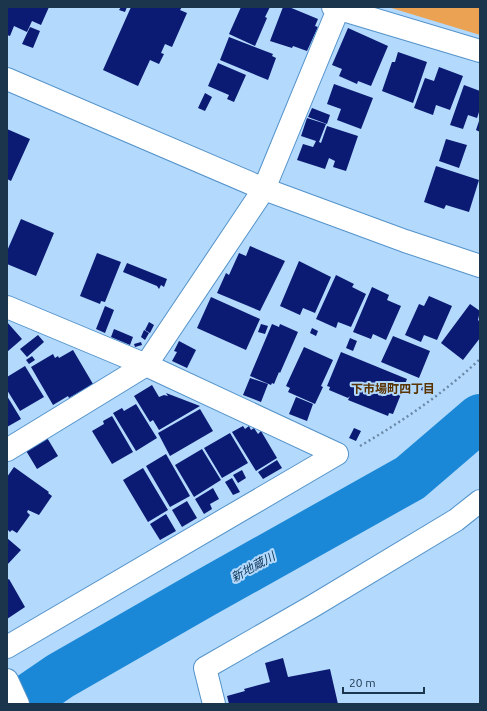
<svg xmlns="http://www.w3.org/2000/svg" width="487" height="711" viewBox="0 0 487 711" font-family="Ubuntu,'Noto Sans JP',sans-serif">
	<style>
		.green { fill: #eba353 }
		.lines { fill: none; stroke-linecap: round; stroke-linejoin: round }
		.river { stroke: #1a88d7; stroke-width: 48 }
		.building { fill: #0b1a73 }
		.street-casing { stroke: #5493ca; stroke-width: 24 }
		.secondary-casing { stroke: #5493ca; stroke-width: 24 }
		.path { stroke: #6989a7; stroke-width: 2.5; stroke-dasharray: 2 3; stroke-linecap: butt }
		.street { stroke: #fff; stroke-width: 22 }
		.secondary { stroke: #fff; stroke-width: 22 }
		.labels { text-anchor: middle; stroke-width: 4; stroke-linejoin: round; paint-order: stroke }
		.neighbourhood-label { font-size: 12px; font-weight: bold; fill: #593300; stroke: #b3d9fc }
		.water-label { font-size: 12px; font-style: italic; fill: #0b3454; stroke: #b3d9fc }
	</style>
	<rect width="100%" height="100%" fill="#b3d9fc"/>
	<path class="green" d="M388,7H480V35Z"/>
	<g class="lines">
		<path class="river" d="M19,704L60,676L203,594L410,478L480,418"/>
	</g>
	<path class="building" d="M7,7H49L41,25L32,21L27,32L14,26L10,36L7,35Z
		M121,7H127L125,12L119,10Z
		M131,7H182L180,10L187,13L172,47L165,44L161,53L164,54L159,64L150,60L138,86L103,70Z
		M241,7H270L265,17L267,18L255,46L229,34Z
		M283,7H289L318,19L315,26L318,27L307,51L293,46L292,48L270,41Z
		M30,27L40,31L33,48L22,44Z
		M348,28L388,46L371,86L358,81L357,84L339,76L342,69L332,65Z
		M229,37L273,54L272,56L276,58L268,80L220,60Z
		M398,52L427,62L413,103L382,91L392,62H395Z
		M218,63L246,75L234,102L227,99L229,95L208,86Z
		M439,67L463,76L450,110L436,105L433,115L414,108L425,78L434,81Z
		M334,84L373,98L361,129L337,120L341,109L327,104Z
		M464,85L480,91V109L477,118L468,115L463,129L450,125Z
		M205,93L212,97L205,111L198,108Z
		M312,108L330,115L327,124L308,117Z
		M307,118L326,124L319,142L321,143L327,126L358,136L346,171L333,167L335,161L329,158L325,169L297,160L303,144L313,147L316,141L301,136Z
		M480,118V132L476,130Z
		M7,129L30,139L11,181L7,179Z
		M446,139L467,145L459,168L439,161Z
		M436,166L479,180L469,212L446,205L444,209L424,202Z
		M21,219L54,233L36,276L7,264V251Z
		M250,246L285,261L260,311L217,293L226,273L229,275L239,253L246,256Z
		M97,253L121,262L105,302L101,301L100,304L80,296Z
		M299,261L331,277L315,313L303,308L300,315L280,306Z
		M127,263L167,279L164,287L161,285L159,289L157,286L123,272Z
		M336,275L354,284L352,287L366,294L351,327L338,322L336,328L316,319Z
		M372,287L389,295L387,300L401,306L386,340L373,334L371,339L353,332Z
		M429,296L452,306L437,340L424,335L421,342L405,335L419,304L424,306Z
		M211,297L260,319L246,350L197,328Z
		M470,304L480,311L478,320L480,322V338L463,360L441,343Z
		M105,306L114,310L105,333L96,329Z
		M7,322L22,339L7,352Z
		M149,322L154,325L150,333L145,330Z
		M261,324L268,326L265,334L258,332Z
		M272,324L279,327L280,324L298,332L280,373L279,372L274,384L272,383L271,385L250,376Z
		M312,328L318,331L316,336L310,333Z
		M114,329L133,337L130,345L111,337Z
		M144,330L149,333L145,340L141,337Z
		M38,335L44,342L27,357L20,349Z
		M393,336L430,351L419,378L381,362Z
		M350,338L357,341L353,351L346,348Z
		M179,341L196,350L187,368L172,361L177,352L174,351Z
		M141,342L142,345L135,347L134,344Z
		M304,347L333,360L321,386L323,387L315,404L288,392L290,388L286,386Z
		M73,350L93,384L69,398L68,396L53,405L31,367L53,354L55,358L58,356L59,358Z
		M341,352L407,379L393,414L389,413L388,416L348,400L350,396L348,398L329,390L330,387L327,386Z
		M32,356L35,360L29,364L26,360Z
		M25,366L44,397L20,411L7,390V377Z
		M250,378L268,384L261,402L243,395Z
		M423,384L428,386L426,392L421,390Z
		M152,385L159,397L164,395L168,396L166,393L200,406L159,430L153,420L150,422L134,396Z
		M7,396L21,419L7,427Z
		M296,397L313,404L307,421L289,414Z
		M136,404L157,438L136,451L113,413L122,408L124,411Z
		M200,409L213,431L170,456L158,433Z
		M112,416L133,452L112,464L92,431L104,424L103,421Z
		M243,426L245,429L249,426L251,430L254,428L258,434L261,431L277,458L256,471L232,432Z
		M354,428L361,431L356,441L349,438Z
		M230,433L248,463L222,478L204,448Z
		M46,436L58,456L37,469L25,449Z
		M202,449L221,480L194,497L175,465Z
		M166,454L190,496L170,507L146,466Z
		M277,460L282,468L263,479L258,472Z
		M14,467L49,492L48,493L52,496L39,515L28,510L27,512L30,515L17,533L12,530L10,532L7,529V477Z
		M143,468L168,510L148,522L123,480Z
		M242,470L246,478L238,483L233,475Z
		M232,478L240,492L233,495L225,482Z
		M213,488L219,499L210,504L212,509L204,514L195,499Z
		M187,501L197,518L182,527L172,510Z
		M166,514L176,531L160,540L150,524Z
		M7,538L21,550L7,565Z
		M9,579L25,607L7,619V580Z
		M283,658L288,677L330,669L338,704H229L227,696L245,691L244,689L270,682L265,663Z"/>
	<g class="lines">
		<g class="street-casing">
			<path id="street" d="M333,7L480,51
				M7,307L146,365L337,454
				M7,450L146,365L264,189L339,7
				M7,647L337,454
				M7,680L18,704
				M214,704L205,668L313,606L456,520L480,501"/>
		</g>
		<g class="secondary-casing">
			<path id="secondary" d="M7,79L264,189L405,241L480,266"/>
		</g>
		<path class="path" d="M360,446C403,421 444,393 480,359"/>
		<use href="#street" class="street"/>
		<use href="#secondary" class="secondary"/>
	</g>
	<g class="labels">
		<g class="neighbourhood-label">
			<text x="393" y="393">下市場町四丁目</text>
		</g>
		<g class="water-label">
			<text transform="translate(253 567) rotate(-29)" y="4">新地蔵川</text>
		</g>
	</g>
	<rect width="487" height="711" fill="none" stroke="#1a354c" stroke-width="16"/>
	<path d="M343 687v6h81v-6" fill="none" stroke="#1a354c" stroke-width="2"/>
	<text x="349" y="687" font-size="12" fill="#1a354c" stroke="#b3d9fc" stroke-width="3" paint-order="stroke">20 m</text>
</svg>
